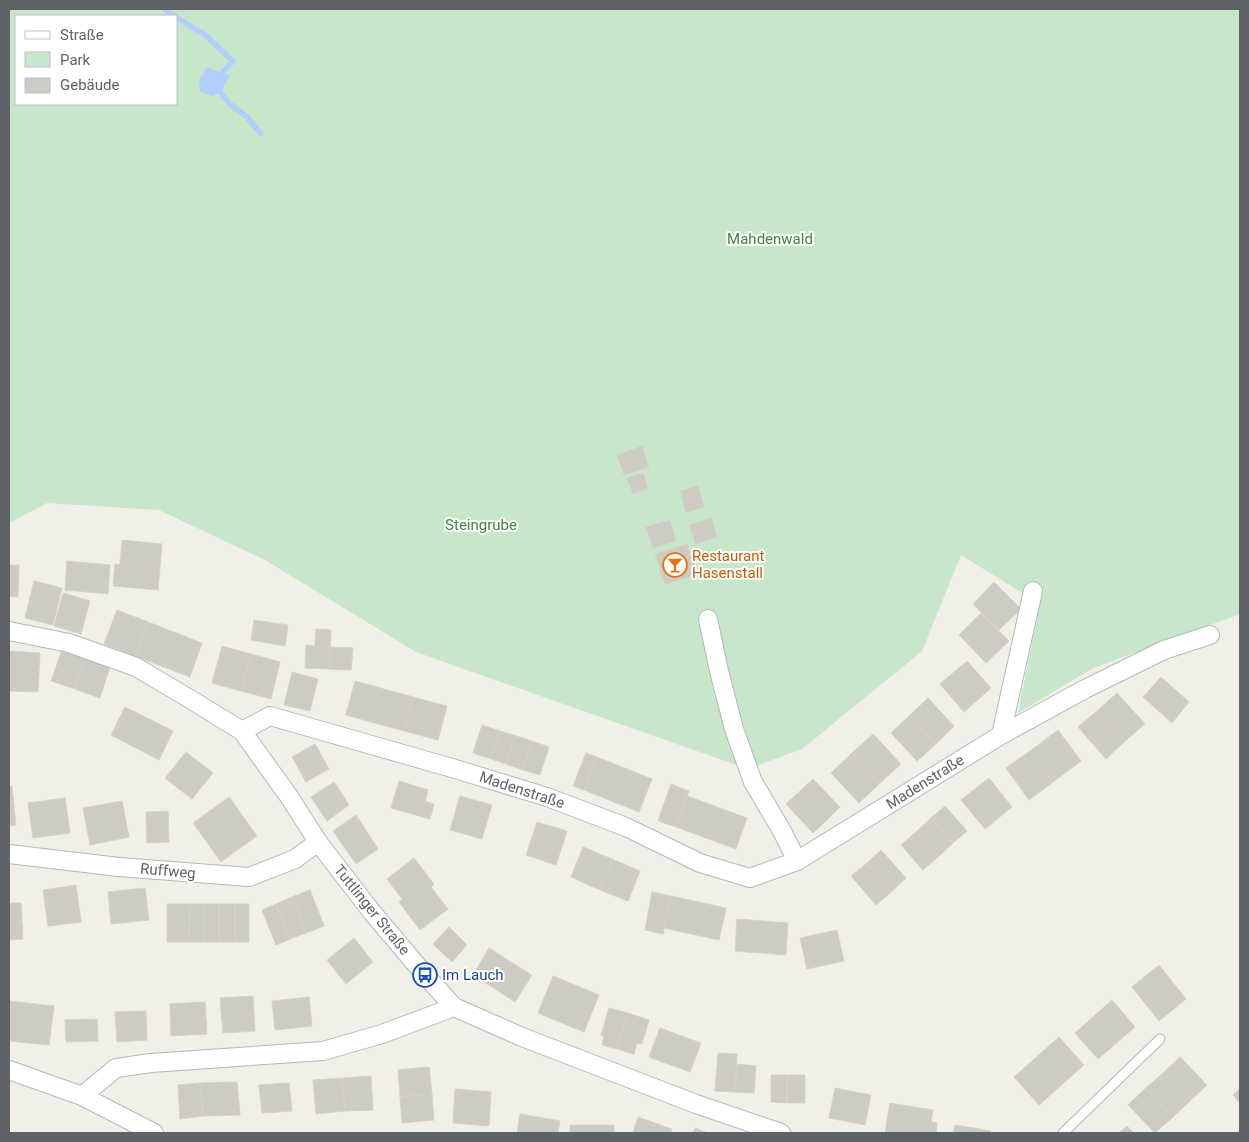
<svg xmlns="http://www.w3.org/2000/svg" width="1249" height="1142" viewBox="0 0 1249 1142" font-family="Roboto,sans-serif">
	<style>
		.green { fill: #c7e6ca; fill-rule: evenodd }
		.water { fill: #aed0fa }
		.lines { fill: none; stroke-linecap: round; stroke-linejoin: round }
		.stream { stroke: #aed0fa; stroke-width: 5.5 }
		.building { fill: #cccbc4; stroke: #d5d2c7 }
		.service-casing { stroke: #b5b7bb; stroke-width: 11 }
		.minor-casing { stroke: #b5b7bb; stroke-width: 20 }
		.service { stroke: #fff; stroke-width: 9 }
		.minor { stroke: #fff; stroke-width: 18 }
		.labels { text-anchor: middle; stroke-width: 4; stroke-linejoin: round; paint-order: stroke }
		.park-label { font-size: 15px; fill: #3b8347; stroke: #fff }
		.food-label { font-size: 15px; fill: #c56008; stroke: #fff; text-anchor: start }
		.street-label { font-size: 15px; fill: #5f6267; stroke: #fff }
		.transit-label { font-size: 15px; fill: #164399; stroke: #fff; text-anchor: start }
	</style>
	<rect width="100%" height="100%" fill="#f0efe8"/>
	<path class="green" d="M9,9H1240V614L1093,668L1018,713L1040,604L961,555L922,651L802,749L748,769L416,652L265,560L159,510L47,503L9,523ZM16,16H176V104H16Z"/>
	<path class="water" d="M207,67L230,76L220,92L213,96L200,92L199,80Z"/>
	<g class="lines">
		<path class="stream" d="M164,9L175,16
			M176,17L205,35L233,61L222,73L220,92L230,104L247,117L261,134"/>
	</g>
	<path class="building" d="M642,446L649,467L624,475L617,455Z
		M643,473L648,488L633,494L627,478Z
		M698,486L704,507L686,513L680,491Z
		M711,518L717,537L696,544L689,525Z
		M670,520L676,541L653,548L646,527Z
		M122,540L162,544L158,590L113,586L115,564L120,565Z
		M687,544L696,575L665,584L655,554Z
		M67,561L110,565L108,594L65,590Z
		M9,565H19L18,597L9,596Z
		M34,581L62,588L53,625L25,618Z
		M994,582L1021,609L999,630L973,604Z
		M63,593L90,601L81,634L54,626Z
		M117,610L148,622L135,656L104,644Z
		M981,613L1009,641L986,663L959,635Z
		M254,620L288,625L285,646L251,640Z
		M148,622L202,643L190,677L135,656Z
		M316,629L331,630L329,669L305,668L306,645L315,646Z
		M222,646L251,654L241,691L212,683Z
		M330,647L353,648L351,670L329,669Z
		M62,650L86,658L75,689L51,681Z
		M9,651L40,653L38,692L9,691Z
		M251,654L280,662L271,699L241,691Z
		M86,658L110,667L100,698L75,689Z
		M967,661L991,688L964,712L940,684Z
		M292,672L318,679L310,711L284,705Z
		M1161,677L1189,702L1172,723L1143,697Z
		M355,681L413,697L404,731L346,715Z
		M1117,693L1145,724L1125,741L1098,710Z
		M413,697L447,706L438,740L404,731Z
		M928,698L954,726L936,744L909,716Z
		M125,707L173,731L159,760L111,735Z
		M1098,710L1125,741L1106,759L1078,727Z
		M909,716L936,744L917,761L891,733Z
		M482,725L500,731L491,759L473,753Z
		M1058,730L1081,761L1053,782L1030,751Z
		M500,731L516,736L506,764L491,759Z
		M873,734L901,764L880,783L852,753Z
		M516,736L532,741L523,770L506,764Z
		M532,741L549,747L540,775L523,770Z
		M315,744L329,769L306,782L292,757Z
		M1030,751L1053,782L1029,800L1006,768Z
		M186,752L213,773L192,799L165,778Z
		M586,753L597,757L584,790L573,786Z
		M852,753L880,783L859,803L831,773Z
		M597,757L652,779L639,812L584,790Z
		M989,778L1012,807L985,829L961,800Z
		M813,779L840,807L826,821L799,792Z
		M399,781L428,790L425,801L434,804L430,819L391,808Z
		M334,782L349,805L327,821L311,797Z
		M671,784L689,791L676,827L658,821Z
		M12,786L16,825L9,826V787Z
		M799,792L826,821L813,833L786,804Z
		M460,796L492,805L482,839L450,830Z
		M687,796L747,818L736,849L676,827Z
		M229,797L257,836L221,862L193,823Z
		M65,798L70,833L33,838L28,803Z
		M122,801L129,837L90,845L83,808Z
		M945,806L967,831L953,843L931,818Z
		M168,811L169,842L147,843L146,812Z
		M356,815L378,849L356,864L333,831Z
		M931,818L953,843L938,857L916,832Z
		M537,822L567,831L556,865L526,855Z
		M916,832L938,857L923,870L901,845Z
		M583,847L612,859L600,890L571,877Z
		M881,850L906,878L891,892L867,863Z
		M414,858L434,884L431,887L448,909L420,930L399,902L402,899L387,879Z
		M612,859L640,871L628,901L600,890Z
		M867,863L891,892L876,905L851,876Z
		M76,885L81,922L48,926L43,890Z
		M145,888L149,920L111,924L108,892Z
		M310,890L324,926L306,933L292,897Z
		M652,892L671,896L663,934L645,930Z
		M671,896L726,908L719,940L664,928Z
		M292,897L306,933L290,939L276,904Z
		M9,903H21L23,939L9,940Z
		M167,904H190L189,942H167Z
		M190,904H204V942H189Z
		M204,904H219V942H204Z
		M219,904H235V942H219Z
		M235,904H249V942H235Z
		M276,904L290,939L276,945L262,910Z
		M737,919L788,923L786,955L735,951Z
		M449,927L467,945L452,962L433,944Z
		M837,930L844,961L807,969L800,938Z
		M354,938L373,962L346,984L327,960Z
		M489,948L511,962L495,989L473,975Z
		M511,962L532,975L515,1002L495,989Z
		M1159,965L1186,999L1159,1021L1132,987Z
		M553,976L599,995L584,1032L538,1013Z
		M253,996L255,1031L223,1033L220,998Z
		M309,997L312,1026L275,1030L272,1001Z
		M1112,1000L1135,1027L1098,1059L1075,1033Z
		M9,1001L54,1006L49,1045L9,1041Z
		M205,1002L207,1034L171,1036L170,1004Z
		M609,1008L628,1013L617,1049L602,1045L604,1036L601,1035Z
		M146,1011L147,1040L117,1042L115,1012Z
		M628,1013L649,1020L642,1044L637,1043L634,1054L617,1049Z
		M97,1019L98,1041L66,1042L65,1020Z
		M660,1028L701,1043L690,1072L649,1057Z
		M1059,1037L1084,1065L1039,1105L1014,1077Z
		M718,1053L737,1054L735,1092L715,1091Z
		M1180,1057L1207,1085L1190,1101L1163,1073Z
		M737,1064L756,1066L754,1093L735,1092Z
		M429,1067L432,1094L400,1097L398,1070Z
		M1163,1073L1190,1101L1173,1117L1146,1088Z
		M771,1075H787V1103L771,1102Z
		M787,1075H805V1103H787Z
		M371,1076L373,1110L345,1111L342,1078Z
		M342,1078L345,1111L316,1114L313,1080Z
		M237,1082L240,1115L203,1116L200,1083Z
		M200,1083L203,1116L180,1119L178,1085Z
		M289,1083L292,1111L262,1113L259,1085Z
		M835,1088L871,1095L865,1125L829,1118Z
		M1146,1088L1173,1117L1155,1133L1128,1105Z
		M1240,1088V1103L1233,1095Z
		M455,1089L491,1092L489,1126L453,1123Z
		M432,1094L434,1120L402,1123L400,1097Z
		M890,1103L933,1110L931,1122L937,1123L936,1133H885Z
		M520,1114L560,1121L558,1133H517Z
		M638,1117L672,1129L670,1133H633Z
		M570,1125H614V1133H570Z
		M955,1125L991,1131L990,1133H953Z
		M1127,1126L1134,1133H1119Z
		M695,1128L708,1133H693Z"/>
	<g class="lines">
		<g class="service-casing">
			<path id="service" d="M1063,1133L1160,1039"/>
		</g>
		<g class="minor-casing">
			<path id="minor" d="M708,619L719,671L734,729L753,782L782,831L797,861
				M9,631L69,643L136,667L190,699L242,731L290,798L318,842L371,911L425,975L454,1007L522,1037L696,1104L781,1133
				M242,731L270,716L452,768L547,797L626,827L700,863L750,878L797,861L1001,735L1033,591
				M1001,735L1085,689L1164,650L1210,635
				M9,854L119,867L249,877L295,859L318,842
				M9,1070L82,1096L154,1133
				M82,1096L116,1068L151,1063L323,1051L382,1034L454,1007"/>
		</g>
		<use href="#service" class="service"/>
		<use href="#minor" class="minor"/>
	</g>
	<defs>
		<g id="bar-ring" transform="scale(1.25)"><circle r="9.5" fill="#fff" stroke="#e8710a" stroke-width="1.5"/><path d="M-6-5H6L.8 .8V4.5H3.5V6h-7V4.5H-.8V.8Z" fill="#e8710a"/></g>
		<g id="bus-ring" transform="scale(1.25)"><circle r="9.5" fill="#fff" stroke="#1a4fb4" stroke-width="1.5"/><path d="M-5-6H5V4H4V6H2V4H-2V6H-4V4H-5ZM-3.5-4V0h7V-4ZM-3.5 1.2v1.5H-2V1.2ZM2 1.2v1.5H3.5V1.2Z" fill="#1a4fb4"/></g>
	</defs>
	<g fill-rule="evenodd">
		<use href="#bar-ring" x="675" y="565"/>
		<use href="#bus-ring" x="425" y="975"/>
	</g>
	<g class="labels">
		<g class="park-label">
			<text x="770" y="244">Mahdenwald</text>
			<text x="481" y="530">Steingrube</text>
		</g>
		<g class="food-label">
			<text x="692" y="561">Restaurant<tspan x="692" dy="17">Hasenstall</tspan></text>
		</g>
		<g class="street-label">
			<text transform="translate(925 782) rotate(-32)" y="5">Madenstraße</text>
			<text transform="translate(522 790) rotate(18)" y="5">Madenstraße</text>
			<text transform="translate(168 871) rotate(5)" y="5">Ruffweg</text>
			<text transform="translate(372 910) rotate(51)" y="5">Tuttlinger Straße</text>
		</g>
		<g class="transit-label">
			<text x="442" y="980">Im Lauch</text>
		</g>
	</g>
	<rect width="1249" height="1142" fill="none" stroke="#5f6267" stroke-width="20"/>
	<rect x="15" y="15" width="162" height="90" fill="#ffffff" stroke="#bfc0c2"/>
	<rect x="25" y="31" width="25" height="8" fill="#ffffff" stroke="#bfc0c2"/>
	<text x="60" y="40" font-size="15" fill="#5f6267">Straße</text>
	<rect x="25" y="52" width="25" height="15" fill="#c7e6ca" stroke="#bfc0c2"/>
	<text x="60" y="65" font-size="15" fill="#5f6267">Park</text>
	<rect x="25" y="78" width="25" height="15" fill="#cccbc4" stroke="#bfc0c2"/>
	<text x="60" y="90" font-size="15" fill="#5f6267">Gebäude</text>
</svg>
